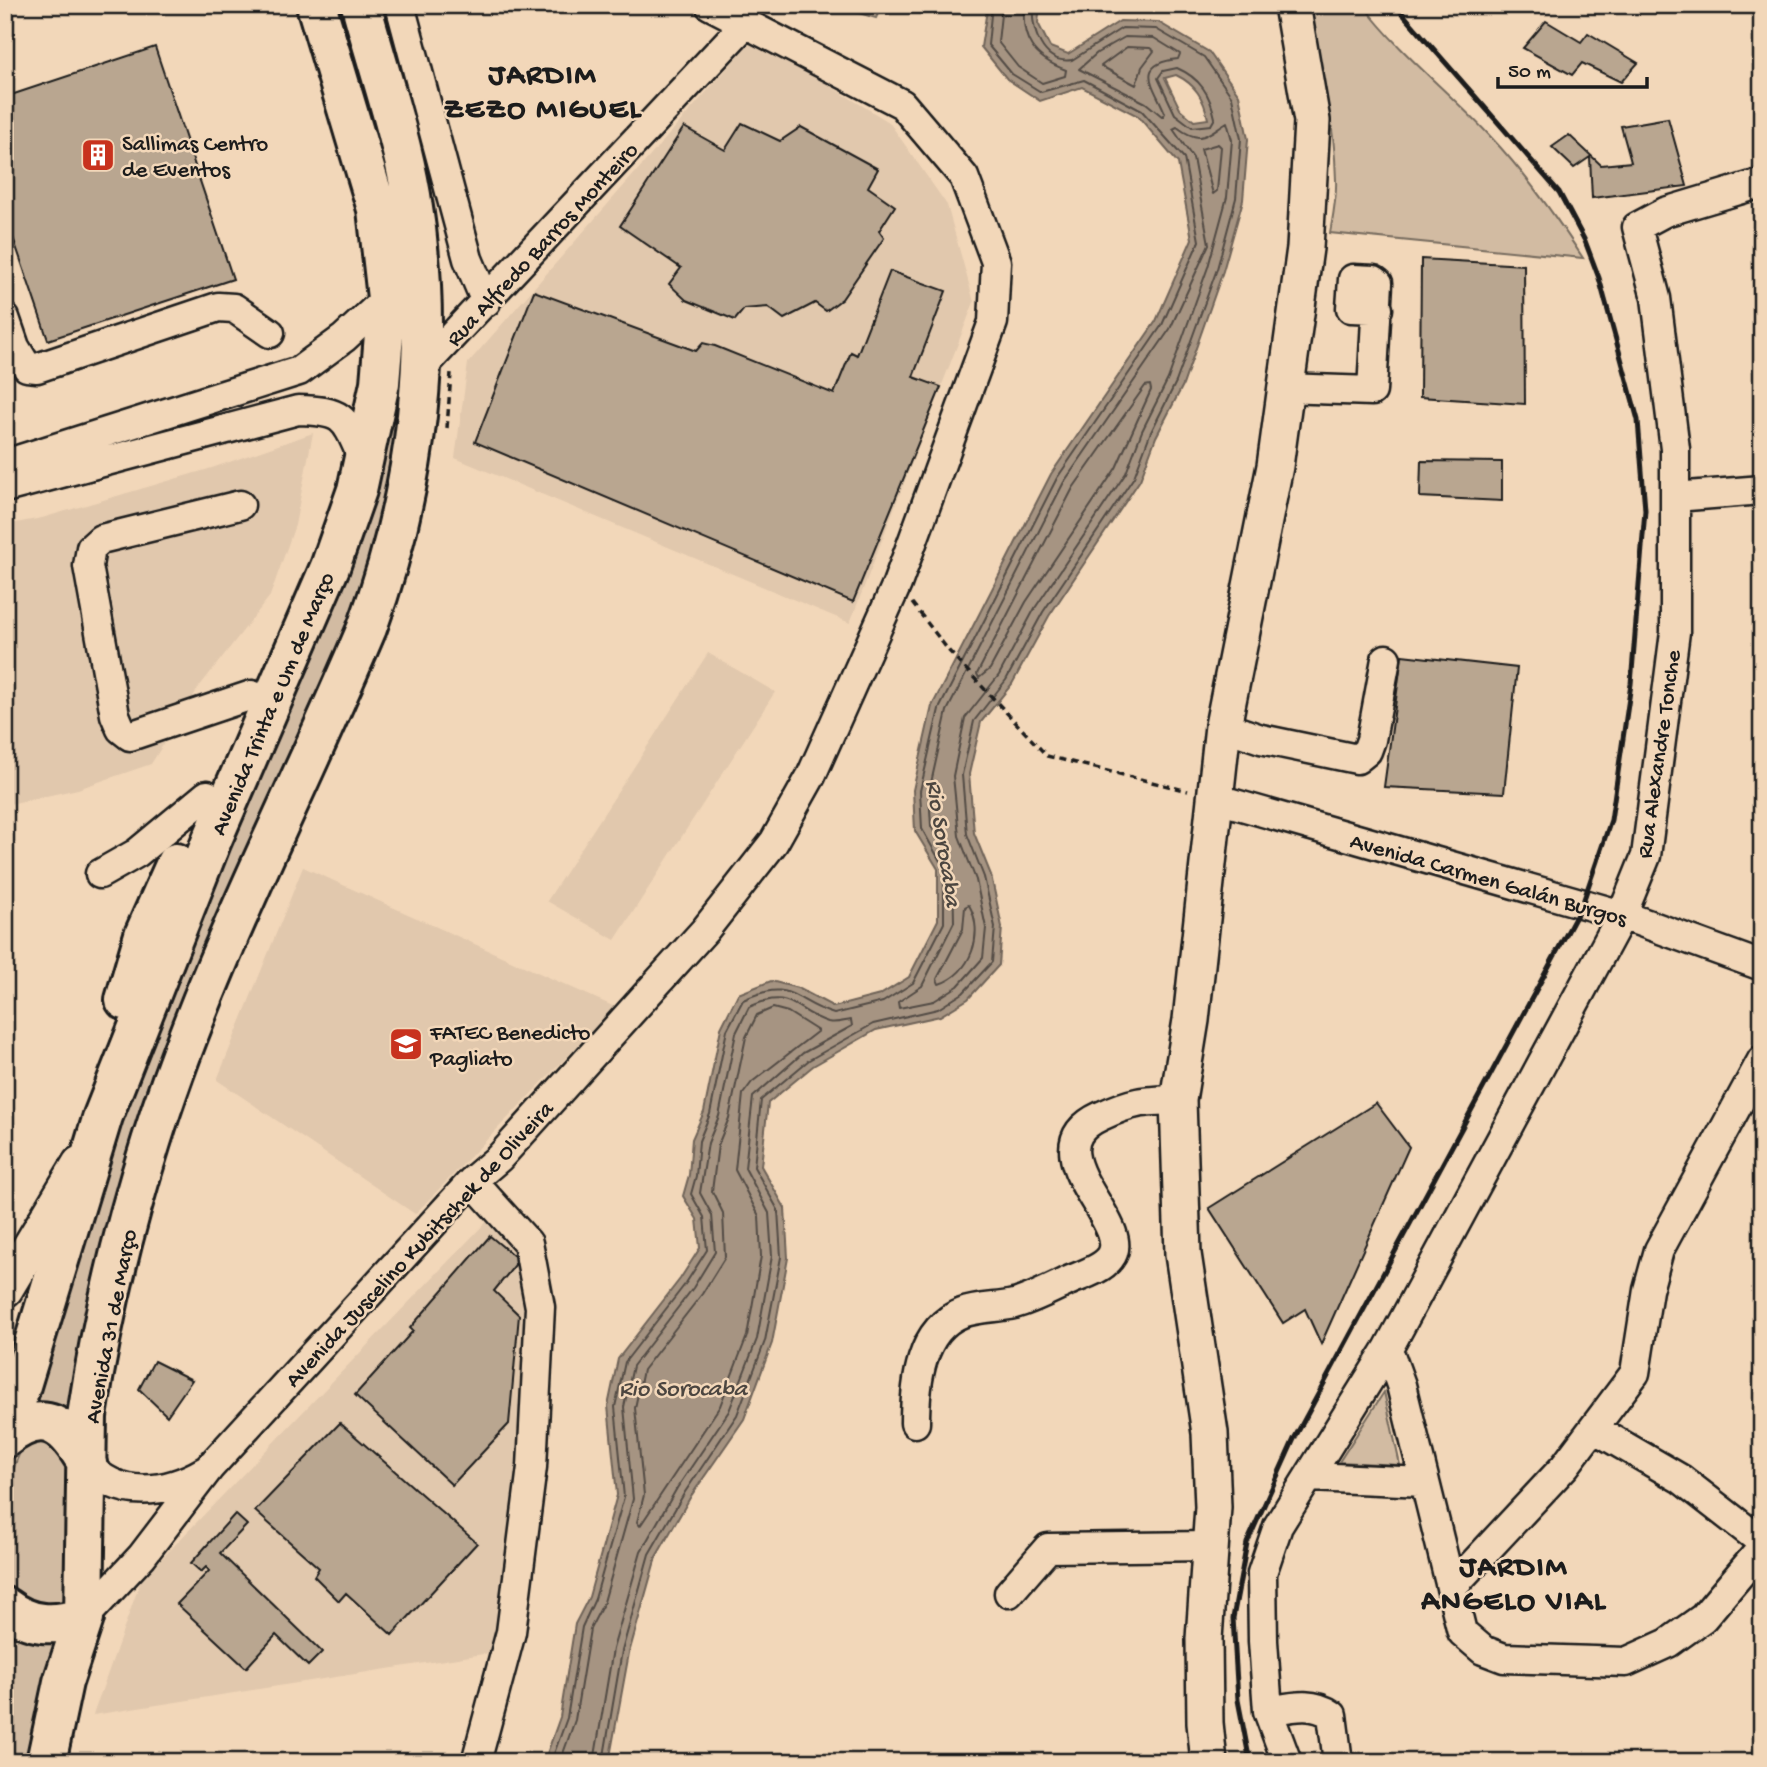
<svg xmlns="http://www.w3.org/2000/svg" width="1767" height="1767" viewBox="0 0 1767 1767" font-family="'Gochi Hand',sans-serif">
	<style>
		.built { fill: #e1c8ad }
		.green { fill: #d2bba2; stroke: #776c5f; stroke-width: 2 }
		.water { fill: #a69482; stroke: #6f6459; stroke-width: 2; fill-rule: evenodd }
		.lines { fill: none; stroke-linecap: round; stroke-linejoin: round }
		.shore { stroke: #534c45; stroke-width: 2 }
		.building { fill: #b9a690; stroke: #1c1c1c; stroke-width: 2 }
		.minor-casing { stroke: #1c1c1c; stroke-width: 33 }
		.major-casing { stroke: #1c1c1c; stroke-width: 40 }
		.highway-casing { stroke: #1c1c1c; stroke-width: 44 }
		.path { stroke: #1c1c1c; stroke-width: 3.5; stroke-dasharray: 7 5; stroke-linecap: butt }
		.minor { stroke: #f2d7b9; stroke-width: 28 }
		.major { stroke: #f2d7b9; stroke-width: 35 }
		.highway { stroke: #f2d7b9; stroke-width: 38 }
		.rail { stroke: #1c1c1c; stroke-width: 5 }
		.labels { text-anchor: middle; stroke-width: 5; stroke-linejoin: round; paint-order: stroke }
		.poi-label { font-size: 23px; fill: #1c1c1c; stroke: #f2d7b9; text-anchor: start }
		.street-label { font-size: 23px; fill: #1c1c1c; stroke: #f2d7b9 }
		.water-label { font-size: 24px; font-style: italic; fill: #4c4640; stroke: #f2d7b9 }
		.district-label { font-size: 30px; font-weight: bold; letter-spacing: 2px; fill: #1c1c1c; stroke: #f2d7b9 }
	</style>
	<rect width="100%" height="100%" fill="#f2d7b9"/>
	<filter id="ink" filterUnits="userSpaceOnUse"><feTurbulence type="fractalNoise" baseFrequency=".0143" numOctaves="2"/><feDisplacementMap in="SourceGraphic" scale="14" xChannelSelector="R" yChannelSelector="G"/><feConvolveMatrix kernelMatrix="1 2 1 2 8 2 1 2 1" color-interpolation-filters="sRGB"/></filter>
	<g filter="url(#ink)">
		<path class="built" d="M753,39L889,122L947,205L974,302L850,623L455,458L468,363Z
			M313,433L295,525L270,596L199,687L151,764L78,789L5,805V525L42,518L212,468Z
			M708,653L775,692L615,940L547,901Z
			M303,867L615,1007L415,1214L217,1080Z
			M492,1216L525,1247L528,1319L510,1550L496,1652L93,1715L141,1580Z"/>
		<path class="green" d="M330,5H351L400,193L411,373L371,582L217,935L77,1424L20,1416L105,1146L389,401Z
			M832,5H882L876,18Z
			M1303,5H1363C1400,54 1448,91 1489,135C1525,173 1555,215 1583,258L1330,233C1333,216 1337,197 1336,180C1335,121 1320,61 1303,5Z
			M1384,1392L1400,1465L1339,1462Z
			M37,1432L69,1456L70,1592L63,1602L41,1608L5,1589C5,1547 0,1456 37,1432Z
			M5,1627L65,1631L31,1762H5Z"/>
		<path class="water" d="M983,5H1040L1038,23L1050,47L1068,54L1120,21L1158,22L1209,52L1239,95L1248,139L1243,200L1223,271L1183,385L1156,437L1140,480L1049,616L1012,684L981,722L969,774L974,833L991,875L1002,927L999,965L968,999L940,1016L876,1030L813,1066L768,1103L761,1166L785,1208L788,1258L772,1343L744,1419L691,1496L656,1557L629,1653L609,1762H544L560,1717L575,1624L589,1597L617,1495L608,1406L618,1359L680,1279L700,1248L697,1219L683,1196L689,1175L692,1139L704,1112L721,1028L738,994L771,981L798,988L834,1007L880,995L909,977L938,920V869L915,831L913,790L932,706L1051,474L1156,321L1192,239L1178,163L1138,116L1082,87L1040,101L1007,79L981,47L987,10ZM1176,75C1195,84 1204,98 1208,119L1194,121L1180,109L1165,78Z"/>
		<g class="lines">
			<path class="shore" d="M1002,5L998,42L1018,67L1042,83L1065,76L1066,70C1034,58 1021,41 1024,5
				M1125,37L1154,38L1180,54L1178,59C1132,64 1155,87 1165,113L1163,117L1146,103L1079,69L1097,53Z
				M1127,47L1150,48L1154,51L1142,67L1136,85L1101,66Z
				M1177,68C1200,78 1210,94 1215,118L1211,125L1192,127L1175,114L1158,78L1163,71Z
				M1227,122L1232,140L1227,197L1208,267L1168,379L1142,431L1126,473L1035,608L999,675L965,718L953,776L959,836L976,880L986,928L983,958L958,986L934,1001L899,1008L898,1002L922,986L954,922L953,866L931,826L929,792L947,711L1064,482L1170,329L1209,244L1193,158L1173,129L1177,127C1202,146 1207,134 1227,122Z
				M1218,144L1221,147L1217,191L1213,194L1201,149Z
				M1150,385L1151,390L1116,468L1026,602L990,669L979,678L977,674L1073,488L1145,386Z
				M969,905C985,933 971,974 939,984L937,979L963,929L965,907Z
				M773,1008L788,1012L818,1031L752,1082L743,1094L735,1170L759,1216L761,1256L747,1336L720,1406L640,1526L637,1522L644,1495L635,1408L643,1370L702,1294L725,1257L723,1213L712,1191L718,1145L729,1118L746,1037L757,1015Z
				M551,1762L567,1718L582,1627L595,1599L624,1497L615,1407L625,1362L686,1283L707,1250L704,1217L691,1194L696,1176L699,1141L710,1114L727,1030L743,1000C792,977 792,1001 834,1014L883,1002L913,983L944,923V868L922,829L920,791L939,709L1057,478L1162,325L1199,241L1184,158L1142,111L1084,80L1041,92L1012,74L988,45L992,5
				M560,1762L575,1720L590,1629L604,1602L633,1499L624,1407L633,1366L693,1288L715,1252L712,1215L700,1193L708,1143L719,1116L736,1033L749,1007C792,987 793,1011 828,1022C836,1024 844,1021 851,1020L852,1026L803,1053L753,1097L745,1168L769,1213L772,1256L757,1339L729,1411L677,1488L641,1551L613,1649L594,1762
				M603,1762L622,1651L649,1554L685,1492L737,1415L765,1341L781,1257L778,1210L754,1167L761,1100L809,1060L873,1024L938,1009L963,993L992,962L995,927L984,877L967,834L962,775L974,721L1006,680L1043,612L1134,477L1150,434L1176,382L1217,269L1236,198L1241,139L1232,97L1204,57L1156,29L1122,28L1072,60C1042,65 1031,29 1033,5"/>
		</g>
		<path class="building" d="M1546,21L1581,42L1588,33L1638,63L1621,82L1582,63L1572,75L1523,48Z
			M155,47L233,279L48,340L5,214V97Z
			M1668,118L1687,186L1592,198L1590,157L1574,168L1552,147L1569,135L1601,165L1631,162L1621,126Z
			M742,123L780,141L801,127L878,169L868,187L895,206L879,231L884,238L842,299L826,311L815,303L784,319L768,307L744,309L735,320L686,300L669,284L681,268L620,226L684,127L725,150Z
			M1421,259L1524,265L1525,404L1420,397Z
			M890,271L946,291L913,377L941,387L853,602L475,442L534,291L696,351L703,343L715,346L834,394L851,352L857,355Z
			M1421,461L1502,462V501L1420,497Z
			M1402,655L1517,668L1504,793L1384,787Z
			M1376,1103L1409,1147L1321,1344L1305,1309L1283,1323L1209,1208Z
			M490,1236L514,1256L515,1265L494,1291L519,1315L509,1424L452,1485L355,1395L413,1331L410,1328Z
			M154,1361L192,1380L167,1416L139,1389Z
			M340,1423L477,1543L392,1635L346,1593L339,1601L314,1576L319,1568L255,1511Z
			M235,1514L247,1525L220,1553L322,1652L308,1666L276,1635L246,1668L177,1604L209,1571L206,1567L201,1572L191,1563Z"/>
		<g class="lines">
			<g class="minor-casing">
				<path id="minor" d="M400,5L468,259L486,302
					M5,318L15,347L27,367L37,368L218,307L234,308L270,333
					M421,369L745,24
					M1283,388L1372,391L1378,283L1374,280L1353,279L1351,308L1378,309
					M5,464L299,371L344,338L387,298
					M5,488L298,410C345,411 345,418 363,459
					M1675,497L1762,490
					M240,505L101,539L91,548L88,566L115,715L121,729L130,736L252,695
					M1223,726L1261,739L1357,759L1367,751L1371,740L1386,659
					M1214,798L1622,915L1762,966
					M100,874L137,853L207,795
					M472,1181L528,1243L540,1307L532,1467L511,1632L476,1762
					M1388,1349L1401,1385L1462,1632L1483,1650L1504,1658L1626,1662L1668,1643L1703,1618L1762,1548
					M915,1423C915,1384 920,1329 962,1313C978,1307 997,1308 1014,1304C1032,1299 1051,1289 1068,1281C1082,1275 1101,1270 1110,1258C1137,1224 1025,1151 1101,1116C1134,1101 1142,1101 1178,1100
					M1595,1429L1681,1479L1762,1542
					M87,1463C117,1501 168,1493 205,1471
					M1310,1477L1425,1482
					M1451,1588L1565,1466L1635,1373L1648,1290L1659,1250L1762,1060
					M1009,1593L1048,1548L1210,1546
					M84,1618L142,1556L210,1467L472,1181L499,1158L705,930L774,842L811,776L897,584L993,322L996,262L964,177L902,104L710,5
					M1268,1711C1292,1707 1312,1701 1332,1715L1338,1762
					M1287,1762L1268,1711L1263,1641L1262,1573L1278,1526L1388,1349L1622,915L1646,856L1675,632V449L1656,298L1637,227L1665,212L1762,183"/>
			</g>
			<g class="major-casing">
				<path id="major" d="M5,1289L80,1164
					M1209,1762L1205,1723L1204,1639L1213,1507L1210,1433L1183,1254L1178,1100L1191,1020L1223,726L1275,466L1305,248L1312,121L1292,5"/>
			</g>
			<g class="highway-casing">
				<path id="highway" d="M125,1000L144,935L176,863
					M5,1438L103,1116L212,840L330,567L357,490L380,383L387,298L377,209L316,5
					M5,1438C45,1407 65,1425 87,1463
					M5,1607C31,1627 53,1626 84,1618
					M46,1762L63,1682L84,1618L87,1416C101,1323 123,1231 151,1142C206,965 295,799 367,628C417,491 436,340 411,195C400,131 378,68 361,5"/>
			</g>
			<path class="path" d="M447,428L451,373
				M912,603L949,651L1047,756L1188,791"/>
			<use href="#minor" class="minor"/>
			<use href="#major" class="major"/>
			<use href="#highway" class="highway"/>
			<path class="rail" d="M1250,1762L1238,1700L1233,1618L1247,1543L1294,1439L1582,905L1611,820L1631,684L1645,510L1638,420L1599,278L1585,241L1559,192L1395,5"/>
		</g>
	</g>
	<defs>
		<g id="building-square" transform="scale(1.75)"><rect x="-9" y="-9" width="18" height="18" rx="4" fill="#c8321e" stroke="#f2d7b9"/><path d="M-4-6H4V6H1V3H-1V6H-4ZM-2.5-4.3h1.7v1.8h-1.7ZM.8-4.3h1.7v1.8H.8ZM-2.5-1h1.7V.8h-1.7ZM.8-1h1.7V.8H.8Z" fill="#fff"/></g>
		<g id="university-square" transform="scale(1.75)"><rect x="-9" y="-9" width="18" height="18" rx="4" fill="#c8321e" stroke="#f2d7b9"/><path d="M0-5L7-2L0 1L-7-2ZM-4 1L0 2.5L4 1V4Q0 6-4 4Z" fill="#fff"/></g>
	</defs>
	<g fill-rule="evenodd">
		<use href="#building-square" x="98" y="155"/>
		<use href="#university-square" x="406" y="1044"/>
	</g>
	<g class="labels">
		<g class="poi-label">
			<text x="122" y="150">Sallimas Centro<tspan x="122" dy="26">de Eventos</tspan></text>
			<text x="430" y="1039">FATEC Benedicto<tspan x="430" dy="26">Pagliato</tspan></text>
		</g>
		<g class="street-label">
			<text transform="translate(541 243) rotate(-47)" y="8">Rua Alfredo Barros Monteiro</text>
			<text transform="translate(271 703) rotate(-67)" y="8">Avenida Trinta e Um de Março</text>
			<text transform="translate(1657 754) rotate(-82)" y="8">Rua Alexandre Tonche</text>
			<text transform="translate(1489 878) rotate(16)" y="8">Avenida Carmen Galán Burgos</text>
			<text transform="translate(418 1243) rotate(-47)" y="8">Avenida Juscelino Kubitschek de Oliveira</text>
			<text transform="translate(109 1326) rotate(-79)" y="8">Avenida 31 de Março</text>
		</g>
		<g class="water-label">
			<text transform="translate(945 843) rotate(81)" y="8">Rio Sorocaba</text>
			<text x="683" y="1395">Rio Sorocaba</text>
		</g>
		<g class="district-label">
			<text x="543" y="83">JARDIM<tspan x="543" dy="34">ZEZO MIGUEL</tspan></text>
			<text x="1514" y="1575">JARDIM<tspan x="1514" dy="34">ANGELO VIAL</tspan></text>
		</g>
	</g>
	<rect width="1767" height="1767" fill="none" stroke="#f2d7b9" stroke-width="28"/>
	<rect x="14" y="14" width="1739" height="1739" fill="none" stroke="#1c1c1c" stroke-width="2.5" filter="url(#ink)"/>
	<path d="M1498 77v10h149v-10" fill="none" stroke="#1c1c1c" stroke-width="3.5"/>
	<text x="1508" y="77" font-size="21" fill="#1c1c1c" stroke="#f2d7b9" stroke-width="5" paint-order="stroke">50 m</text>
</svg>
